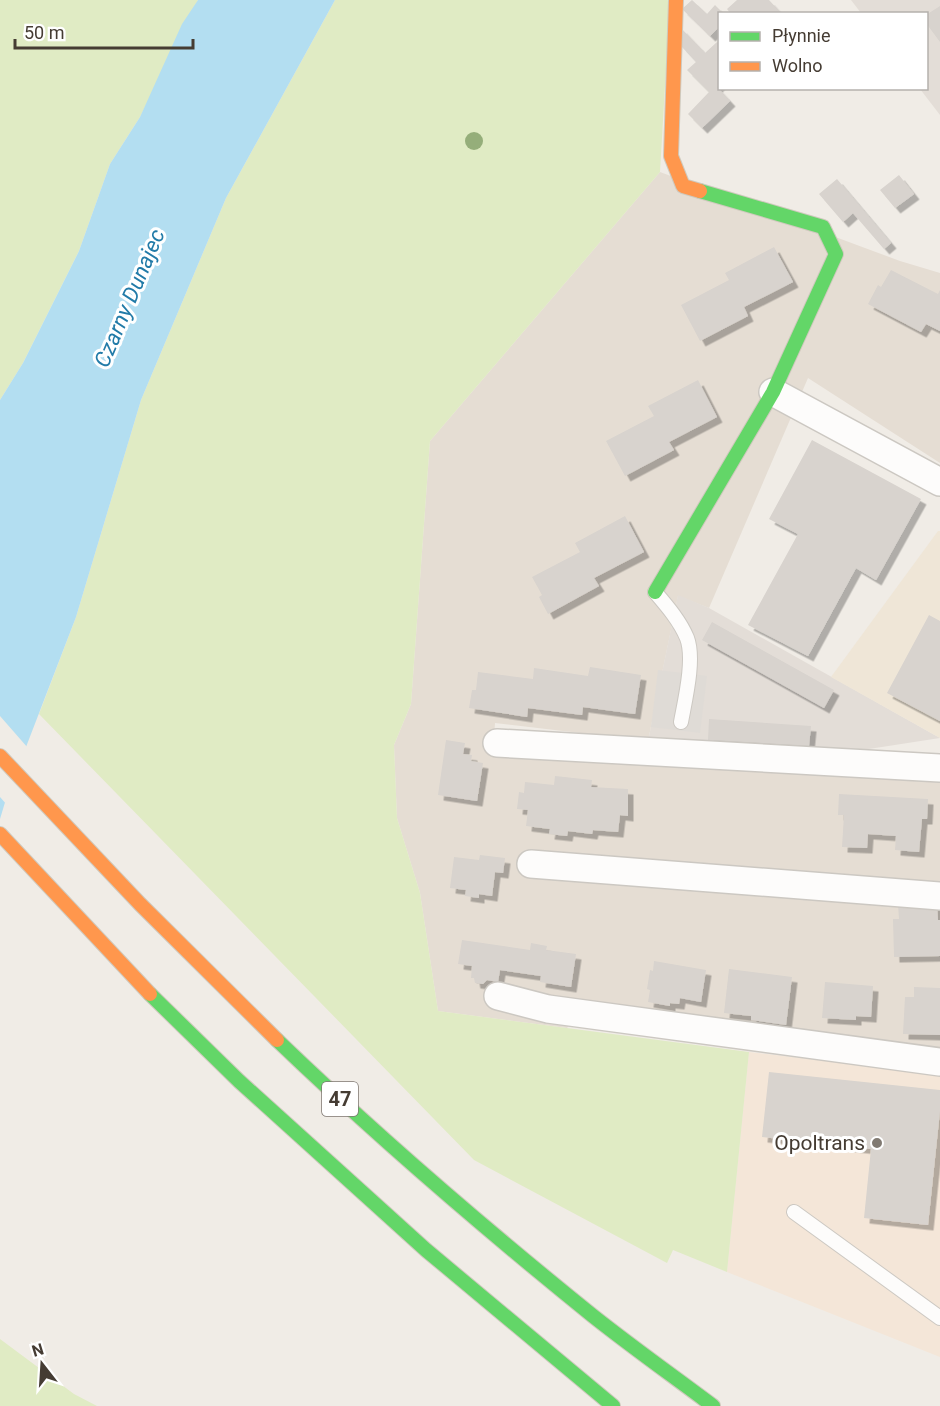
<svg xmlns="http://www.w3.org/2000/svg" width="940" height="1406" viewBox="0 0 940 1406" font-family="Roboto,sans-serif">
	<style>
		.residential { fill: #e5ddd3 }
		.commercial { fill: #f4e6d8 }
		.industrial { fill: #e3ddd7 }
		.education { fill: #efe6d7 }
		.green { fill: #e0ebc4 }
		.parking { fill: #dfdbd6 }
		.water { fill: #b3def1 }
		.pier { fill: #f0ece6 }
		.building { fill: #d8d3ce; filter: url(#shadow) }
		.lines { fill: none; stroke-linecap: round; stroke-linejoin: round }
		.lane-casing { stroke: #ccc8c2; stroke-width: 16 }
		.street-casing { stroke: #ccc8c2; stroke-width: 30 }
		.fast-casing { stroke: #cfc9bd; stroke-width: 16 }
		.slow-casing { stroke: #cfc9bd; stroke-width: 16 }
		.lane { stroke: #fdfcfb; stroke-width: 14 }
		.street { stroke: #fdfcfb; stroke-width: 27 }
		.fast { stroke: #63d668; stroke-width: 14 }
		.slow { stroke: #ff974d; stroke-width: 14 }
		.tree { fill: #95ae7a }
		.poi-dot { fill: #817a72; stroke: #fff; stroke-width: 2 }
		.labels { text-anchor: middle; stroke-width: 6; stroke-linejoin: round; paint-order: stroke }
		.shield { fill: #fff; stroke: #7d7670; stroke-width: 1.5 }
		.shield-label { font-size: 20px; font-weight: bold; fill: #453c33 }
		.poi-label { font-size: 21px; fill: #453c33; stroke: #fff; text-anchor: end }
		.water-label { font-size: 22px; font-style: italic; fill: #227ba8; stroke: #fff }
	</style>
	<defs>
		<filter id="shadow"><feDropShadow dx="5.5" dy="5.5" stdDeviation="0" flood-color="#0004"/></filter>
	</defs>
	<rect width="100%" height="100%" fill="#f0ece6"/>
	<path class="residential" d="M660,172L900,261L940,273V463L808,378L709,608L678,596L648,741L495,723L493,751L940,778V1051L586,1007L567,1028L438,1011L420,893L397,818L394,745L411,704L430,441Z"/>
	<path class="commercial" d="M749,1052L940,1074V1357L727,1272Z"/>
	<path class="industrial" d="M851,0H940V115L920,89L926,88V14L861,13Z
		M678,595L709,608L940,738L830,755L648,741Z"/>
	<path class="education" d="M938,531H940V738L831,677Z"/>
	<path class="green" d="M0,0H198L140,117L110,164L79,251L23,363L0,400Z
		M335,0H670L660,172L430,441L411,704L394,745L397,818L420,893L438,1011L749,1052L727,1272L673,1250L667,1263L474,1160L39,714L76,617L141,400L226,198Z
		M0,1339L74,1394L97,1406H0Z"/>
	<path class="parking" d="M658,670L707,676L700,733L651,727Z"/>
	<path class="water" d="M198,0H335L226,198L141,400L76,617L6,799L0,819V400L23,363L79,251L110,164L140,117L182,24Z"/>
	<path class="pier" d="M0,716L28,748L7,805L0,797Z"/>
	<path class="building" d="M692,0L707,14L715,5L724,14H720V26L710,36L682,9Z
		M737,0H769L782,14H731L727,9Z
		M940,6V42L926,23V15Z
		M681,28L705,53L717,42L720,44V84L717,87L730,101L702,128L688,114L709,92L687,70L696,62L681,46Z
		M899,175L914,194L895,208L880,190Z
		M837,179L891,243L884,249L853,213L843,222L819,194Z
		M774,247L793,282L744,307L748,316L700,341L681,305L729,280L725,273Z
		M891,270L938,294L940,290V331L926,324L921,332L868,304L878,285L881,287Z
		M698,380L717,417L669,442L674,450L625,476L606,441L654,416L648,406Z
		M812,440L921,499L876,580L856,568L808,656L748,625L798,534L769,519Z
		M625,516L644,552L594,578L599,586L548,614L539,597L542,595L532,577L580,552L575,543Z
		M929,615L940,621V721L887,693Z
		M712,622L834,690L824,708L702,640Z
		M590,667L641,675L635,714L583,707L582,715L528,708L527,717L469,708L472,690H476L478,672L533,679L534,668L588,676Z
		M709,719L811,726L809,746L708,740Z
		M446,740L465,743L463,754L472,755L471,761L483,763L477,801L438,795Z
		M555,776L592,780L591,787L628,789V816L620,815L618,832L593,830L592,834L568,831L567,836L549,834L550,829L526,826L528,810L517,809L519,792L524,793L525,782L554,785Z
		M839,794L928,799L927,819H922L919,852L895,850L896,836L868,834L867,848L842,847L844,815H838Z
		M480,855L505,858L503,873L495,872L492,896L479,894V898L465,896L466,890L450,888L454,857L479,860Z
		M937,903L938,920H940V956L894,957L893,919H899L898,904Z
		M462,940L530,950L531,943L547,946L546,950L576,954L571,987L540,982L541,976L500,970L498,982L487,980L483,984L475,983L474,978H471L472,966L458,964Z
		M654,961L706,970L701,1002L680,998L679,1004L670,1003V1006L648,1002L650,990L647,989L650,970L653,971Z
		M729,969L792,977L786,1025L751,1020V1016L724,1013Z
		M825,982L873,986L871,1017L856,1016V1020L822,1018Z
		M914,987L940,988V1035L903,1034L905,997H914Z
		M769,1072L940,1090V1111L928,1225L864,1218L871,1149L762,1137Z"/>
	<g class="lines">
		<g class="lane-casing">
			<path id="lane" d="M655,592C667,606 680,621 687,638C695,659 685,700 681,722
				M794,1212L940,1318"/>
		</g>
		<g class="street-casing">
			<path id="street" d="M773,392L940,482
				M497,743L940,768
				M531,864L940,896
				M498,996L548,1009L940,1062"/>
		</g>
		<g class="fast-casing">
			<path id="fast" d="M655,592L773,392L836,254L823,227L700,191
				M150,994L239,1081L426,1250L613,1406
				M277,1040C378,1137 484,1228 593,1316C632,1347 673,1376 713,1406"/>
		</g>
		<g class="slow-casing">
			<path id="slow" d="M676,0L671,156L683,186L700,191
				M0,756L140,904L277,1040
				M0,834L150,994"/>
		</g>
		<use href="#lane" class="lane"/>
		<use href="#street" class="street"/>
		<use href="#fast" class="fast"/>
		<use href="#slow" class="slow"/>
	</g>
	<circle class="tree" cx="474" cy="141" r="9"/>
	<circle class="poi-dot" cx="877" cy="1143" r="6"/>
	<g class="labels">
		<rect class="shield" x="322" y="1082" width="36" height="34" rx="4.5"/>
		<g class="shield-label">
			<text x="340" y="1106">47</text>
		</g>
		<g class="poi-label">
			<text x="865" y="1150">Opoltrans</text>
		</g>
		<g class="water-label">
			<text transform="translate(129 298) rotate(-67)" y="8">Czarny Dunajec</text>
		</g>
	</g>
	<rect x="718" y="12" width="210" height="78" fill="#ffffff" stroke="#b5b1ad" stroke-width="1.5"/>
	<rect x="730" y="32" width="30" height="9" fill="#63d668" stroke="#b5b1ad" stroke-width="1.5"/>
	<text x="772" y="42" font-size="18" fill="#453c33">Płynnie</text>
	<rect x="730" y="62" width="30" height="9" fill="#ff974d" stroke="#b5b1ad" stroke-width="1.5"/>
	<text x="772" y="72" font-size="18" fill="#453c33">Wolno</text>
	<g transform="translate(42 1364) rotate(343)" stroke="#ffffff" stroke-width="4.5" paint-order="stroke">
	<path d="M0-4.5L10 22L0 15L-10 22Z" fill="#453c33"/>
	<text y="-9" font-size="16" font-weight="bold" text-anchor="middle" fill="#453c33">N</text>
	</g>
	<path d="M15 39v9h178v-9" fill="none" stroke="#453c33" stroke-width="3"/>
	<text x="24" y="39" font-size="18" fill="#453c33" stroke="#ffffff" stroke-width="4.5" paint-order="stroke">50 m</text>
</svg>
